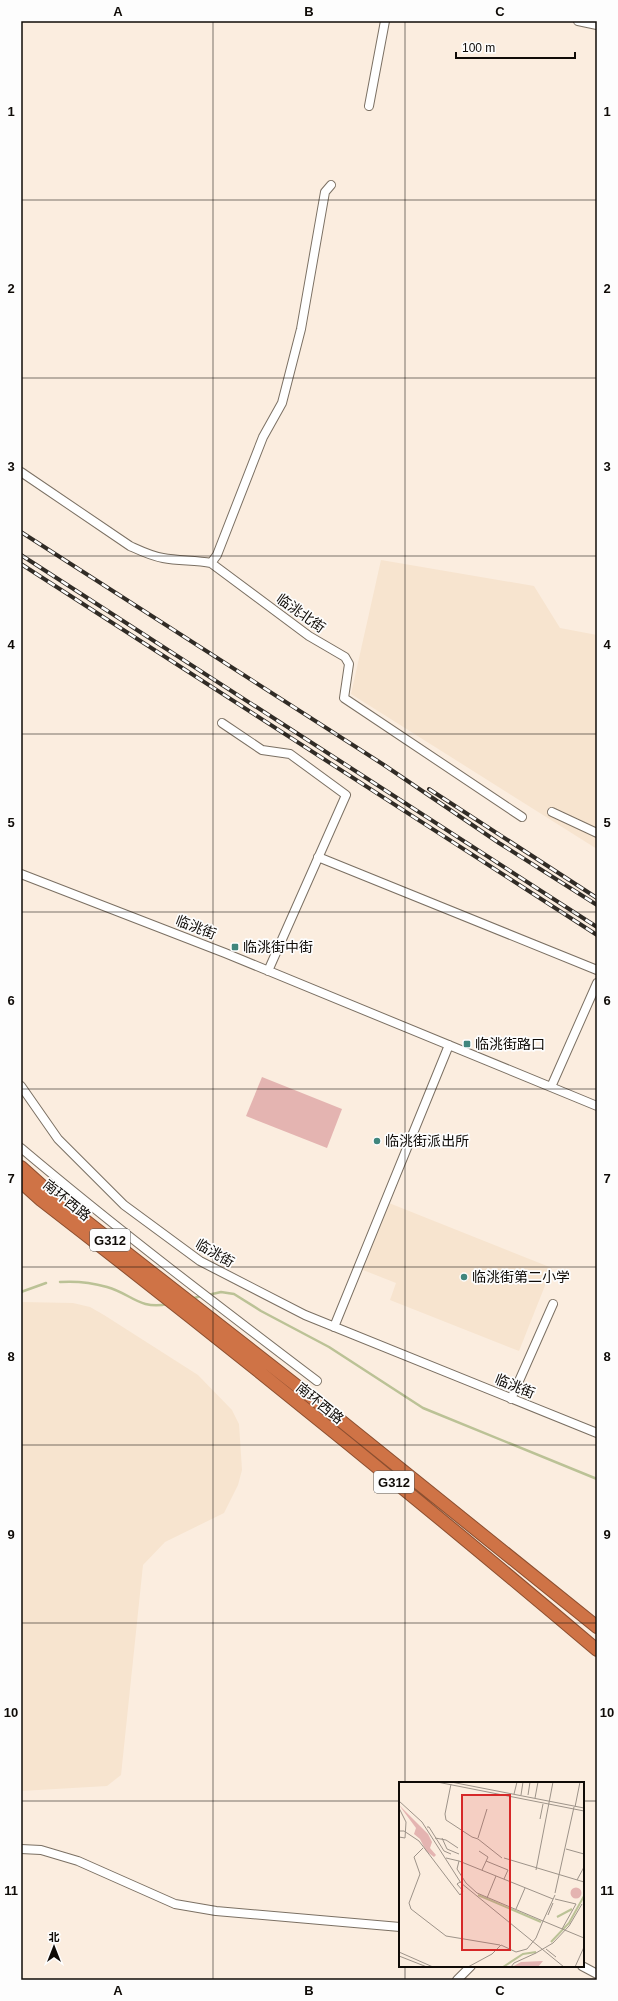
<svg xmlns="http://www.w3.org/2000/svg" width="618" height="2001" viewBox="0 0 618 2001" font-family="Helvetica,'Noto Sans SC',sans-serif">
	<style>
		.built { fill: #f7e4cf }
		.green { fill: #e4b4b1 }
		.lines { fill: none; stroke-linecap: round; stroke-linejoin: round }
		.stream { stroke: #bbc296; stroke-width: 2.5 }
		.minor-casing { stroke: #7b7063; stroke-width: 10 }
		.highway-casing { stroke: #8c4f30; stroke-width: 14 }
		.minor { stroke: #fff; stroke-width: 8 }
		.highway { stroke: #cf7346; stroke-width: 12 }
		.rail-casing { stroke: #312c26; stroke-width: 4 }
		.rail { stroke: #fdfdfd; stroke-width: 2.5; stroke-dasharray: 8; stroke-linecap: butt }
		.grid { fill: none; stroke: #0f0b07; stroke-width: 1; stroke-opacity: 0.55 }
		.poi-dot { fill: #40867d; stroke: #fdfdfd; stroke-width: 1.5 }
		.labels { text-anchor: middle; stroke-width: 3.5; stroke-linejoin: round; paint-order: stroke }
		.shield { fill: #fdfdfd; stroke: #565451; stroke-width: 1 }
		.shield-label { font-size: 13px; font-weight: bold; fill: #0f0b07 }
		.street-label { font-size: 14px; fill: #0f0b07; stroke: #fdfdfd }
		.poi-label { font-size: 14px; fill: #0f0b07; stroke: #fdfdfd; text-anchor: start }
		.inset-river { fill: none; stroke: #bbc296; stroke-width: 2 }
		.inset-road { fill: none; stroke: #9d9389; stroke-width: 1 }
		.view { fill: #d62828; fill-opacity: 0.15; stroke: #d62828; stroke-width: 2 }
		.inset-edge { fill: none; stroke: #0f0b07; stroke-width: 2 }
		.neatline { fill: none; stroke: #0f0b07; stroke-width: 1.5 }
		.grid-label { font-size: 13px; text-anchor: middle; font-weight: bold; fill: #0f0b07 }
	</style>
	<rect width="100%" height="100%" fill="#fbeddf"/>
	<path class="built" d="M381,560L534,586L560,628L597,635V849L351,694Z
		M389,1203L552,1268L519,1351L390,1300L396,1283L363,1270Z
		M21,1302L73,1303L90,1307L104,1315L198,1375L232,1410L239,1424L242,1470L238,1485L224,1513L165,1542L143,1565L121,1775L107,1786L21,1791Z"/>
	<path class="green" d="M262,1077L342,1109L327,1148L246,1116Z"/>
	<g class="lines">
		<path class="stream" d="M60,1282C74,1281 93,1283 107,1287C132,1294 139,1310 168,1304
			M21,1292L46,1283
			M208,1295L221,1292L234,1294L261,1311L329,1347L423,1408L597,1479
			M191,1299L201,1296"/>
		<g class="minor-casing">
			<path id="minor" d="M578,21L597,25
				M369,106L385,21
				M21,472L130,546C141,551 151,556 163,558C179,561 195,560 211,563L309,636L345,657L349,664L344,698L522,817
				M211,563L217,555L263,437L282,403L301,329L325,192L331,185
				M222,723L262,750L290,754L346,795L268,971
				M552,812L597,833
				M318,857L597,970
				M21,874L225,953L597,1106
				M21,1086L58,1139L124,1205L200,1261L305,1315L597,1433
				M551,1087L597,983
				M21,1148C117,1229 217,1305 317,1381
				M334,1327L449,1045
				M511,1399L553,1304
				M21,1849L41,1850L78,1861L175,1904L216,1911L400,1927
				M582,1966L597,1974
				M457,1980L471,1966"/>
		</g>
		<g class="highway-casing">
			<path id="highway" d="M21,1167L50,1193L320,1404L597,1627
				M21,1182L41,1200C230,1346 415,1496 597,1650"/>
		</g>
		<use href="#minor" class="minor"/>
		<use href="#highway" class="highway"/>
		<g class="rail-casing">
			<path id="rail" d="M21,532L384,765L499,843L597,905
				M21,555L597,927
				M21,564L597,935
				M429,789L597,898"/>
		</g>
		<use href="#rail" class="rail"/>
	</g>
	<path class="grid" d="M213,21V1980M405,21V1783M21,200H597M21,378H597M21,556H597M21,734H597M21,912H597M21,1089H597M21,1267H597M21,1445H597M21,1623H597M21,1801H400M583,1801H597M405,1966V1980"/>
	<g class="poi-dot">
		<rect x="231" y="943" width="8" height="8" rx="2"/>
		<rect x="463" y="1040" width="8" height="8" rx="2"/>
		<circle cx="377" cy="1141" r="4"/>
		<circle cx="464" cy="1277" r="4"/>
	</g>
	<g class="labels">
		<g class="shield">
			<rect x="90" y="1229" width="40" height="22" rx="3"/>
			<rect x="374" y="1471" width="40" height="22" rx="3"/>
		</g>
		<g class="shield-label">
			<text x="110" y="1245">G312</text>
			<text x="394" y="1487">G312</text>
		</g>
		<g class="street-label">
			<text transform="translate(301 613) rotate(35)" y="5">临洮北街</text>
			<text transform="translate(196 927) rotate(21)" y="5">临洮街</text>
			<text transform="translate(67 1200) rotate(39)" y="5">南环西路</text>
			<text transform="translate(215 1253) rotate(30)" y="5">临洮街</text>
			<text transform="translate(515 1386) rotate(22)" y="5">临洮街</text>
			<text transform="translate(320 1403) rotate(39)" y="5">南环西路</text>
		</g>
		<g class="poi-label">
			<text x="243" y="952">临洮街中街</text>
			<text x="475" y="1049">临洮街路口</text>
			<text x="385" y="1146">临洮街派出所</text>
			<text x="472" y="1282">临洮街第二小学</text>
		</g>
	</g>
	<g transform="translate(399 1782)">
		<rect width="185" height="185" fill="#fbeddf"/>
		<path d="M0,23L29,52L33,60L31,66L37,73L35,75L27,69L21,57L15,52L17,46ZM171.5 111a5.5 5.5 0 1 1 11 0a5.5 5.5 0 1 1-11 0ZM144,179L139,185H113L122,180Z" fill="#e4b4b1"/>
		<path class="inset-river" d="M79,113L142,140M158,135L173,127M152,160L170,141L185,114M104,185L124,172L137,170"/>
		<path class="inset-road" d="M38,0L185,29M52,0L185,26M52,2L46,32L47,38L73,55L79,57L103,76M115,12L118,0M122,13L124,0M129,13L131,0M136,16L139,0M0,19L23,40L62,101L165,185M176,25L181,0M0,26L7,40L6,56L0,55M141,37L144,22M28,45H30L45,69L52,72M0,49H5L20,59L61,113L64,109L58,102L61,100M36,56L47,58L59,66M43,56L48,67L60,72M79,56L88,27M24,66L15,75L21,92L10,121L12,127L47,154L101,163M167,67L185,72M80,69L89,75L83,88M47,76L60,79L154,117M105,76L185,100M60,79L58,87L67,101L78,111L144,139L137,156L128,167L117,170L102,163L93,172L69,185M87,79L109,88L105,97M137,88L154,0M178,98L185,85M156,111L175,25M156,113L144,139L185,156M88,116L97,94M156,117L177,122L163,147M117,127L126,106M149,133L154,121M147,167L157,175M0,170L34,185M0,174L28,185M112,185L115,181L137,171L154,161L170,144L183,122M176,185L185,165"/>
		<path class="view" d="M63,13H111V168H63Z"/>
		<rect width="185" height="185" class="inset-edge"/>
	</g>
	<rect width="618" height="2001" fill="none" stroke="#fdfdfd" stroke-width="44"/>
	<g transform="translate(54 1947)" stroke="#fdfdfd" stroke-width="3" paint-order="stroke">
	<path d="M0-3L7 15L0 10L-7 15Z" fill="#0f0b07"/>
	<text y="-6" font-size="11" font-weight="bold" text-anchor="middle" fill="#0f0b07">北</text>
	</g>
	<path d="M456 52v6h119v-6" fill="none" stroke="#0f0b07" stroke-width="2"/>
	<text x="462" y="52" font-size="12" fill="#0f0b07" stroke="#fdfdfd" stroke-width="3" paint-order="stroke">100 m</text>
	<rect x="22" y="22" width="574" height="1957" class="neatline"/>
	<g class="grid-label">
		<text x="118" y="16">A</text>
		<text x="309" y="16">B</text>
		<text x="500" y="16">C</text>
		<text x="11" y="116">1</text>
		<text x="607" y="116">1</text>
		<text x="11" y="293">2</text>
		<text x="607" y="293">2</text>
		<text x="11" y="471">3</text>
		<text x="607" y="471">3</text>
		<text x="11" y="649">4</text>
		<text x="607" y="649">4</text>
		<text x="11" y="827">5</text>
		<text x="607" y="827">5</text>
		<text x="11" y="1005">6</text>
		<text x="607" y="1005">6</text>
		<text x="11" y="1183">7</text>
		<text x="607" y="1183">7</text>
		<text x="11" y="1361">8</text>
		<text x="607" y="1361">8</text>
		<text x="11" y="1539">9</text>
		<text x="607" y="1539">9</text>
		<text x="11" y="1717">10</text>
		<text x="607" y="1717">10</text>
		<text x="11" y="1895">11</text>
		<text x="607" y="1895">11</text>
		<text x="118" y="1995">A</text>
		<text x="309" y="1995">B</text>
		<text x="500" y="1995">C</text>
	</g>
</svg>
